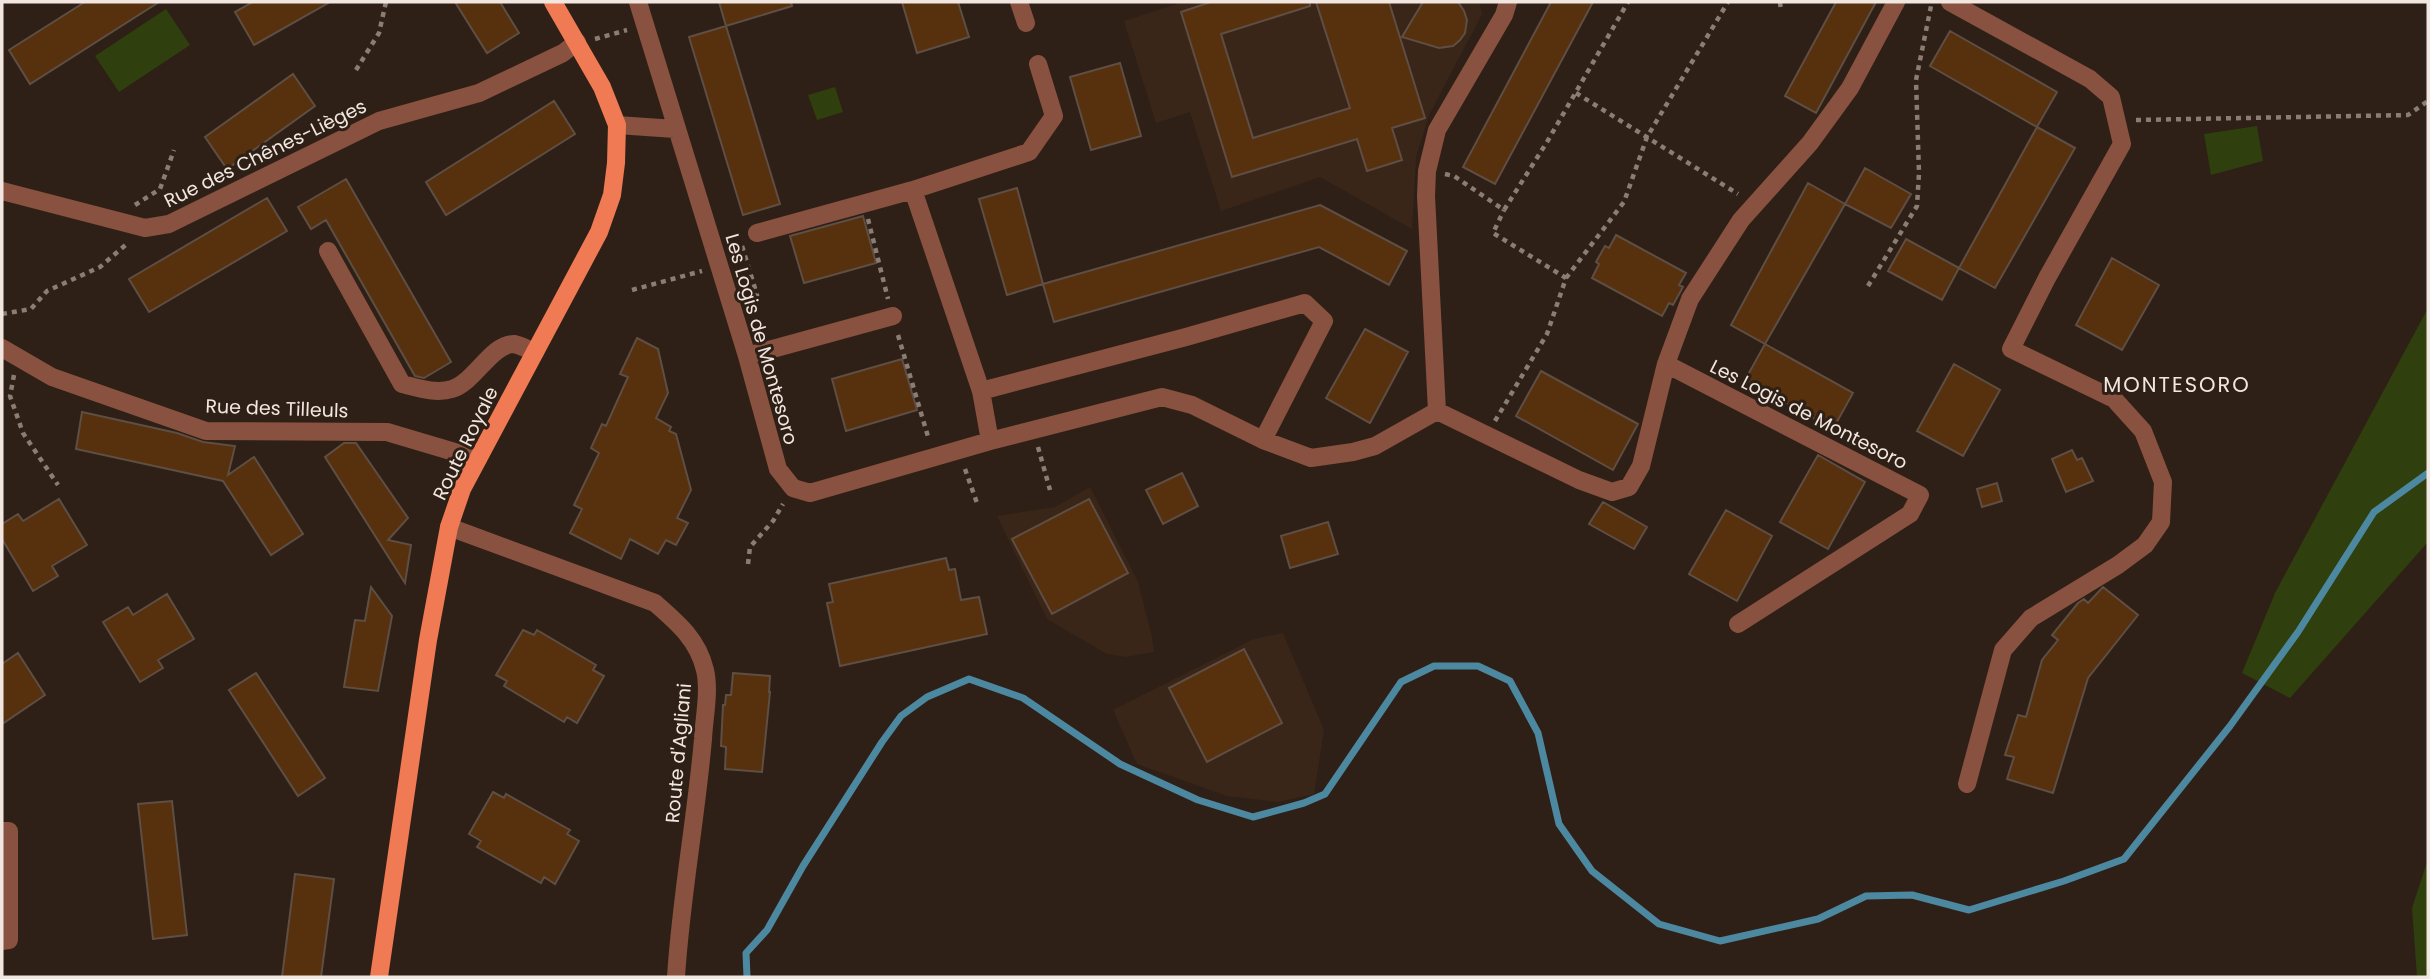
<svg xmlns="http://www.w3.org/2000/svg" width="2430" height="979" viewBox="0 0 2430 979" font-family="Poppins,sans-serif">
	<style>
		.built { fill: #392618 }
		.green { fill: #2f3f0e }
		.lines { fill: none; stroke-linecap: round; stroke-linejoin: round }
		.stream { stroke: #4d88a1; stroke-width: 7 }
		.building { fill: #57300e; stroke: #5e4e43; stroke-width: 2 }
		.path { stroke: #897d74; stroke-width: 4.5; stroke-dasharray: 5 5; stroke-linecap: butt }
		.minor { stroke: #89513f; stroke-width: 18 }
		.major { stroke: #ef7a54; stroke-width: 18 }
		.labels { text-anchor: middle; stroke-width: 6; stroke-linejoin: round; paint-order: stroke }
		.street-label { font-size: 19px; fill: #f1e7e0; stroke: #2e2016 }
		.neighbourhood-label { font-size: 21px; letter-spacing: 2px; fill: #f1e7e0; stroke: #2e2016 }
	</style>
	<rect width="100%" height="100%" fill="#2e2016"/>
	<path class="built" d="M1183,2H1479L1482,14L1429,115L1416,157L1412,229L1320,177L1221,211L1190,112L1156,123L1124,21Z
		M1090,487L1138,582L1152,637L1154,652L1126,657L1107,654L1047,619L997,516L1055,507Z
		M1283,633L1324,730L1314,794L1278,802L1227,796L1137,764L1113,710L1254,639Z"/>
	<path class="green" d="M166,9L190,45L119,92L95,56Z
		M835,87L843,112L817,120L808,95Z
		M2257,126L2263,161L2211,175L2204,134Z
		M2428,308V542L2290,698L2242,673L2275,593Z
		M2428,859V977H2417L2412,908Z"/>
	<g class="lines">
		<path class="stream" d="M747,977L746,953L767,930L803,866L882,742L901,716L927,697L969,679L1023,698L1120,764L1198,800L1253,817L1304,803L1325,794L1401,682L1434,666H1478L1510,681L1538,733L1559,824L1592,871L1659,924L1720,941L1818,919L1866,896L1912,895L1969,910L2064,881L2124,859L2230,726L2298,632L2374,512L2428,473"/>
	</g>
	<path class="building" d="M85,2H159L30,84L9,50Z
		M253,2H330L254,45L235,12Z
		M455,2H500L519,33L487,53Z
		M719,2H791L792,6L726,26Z
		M902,2H958L969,37L917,53Z
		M1211,2H1310V6L1221,34L1253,138L1350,108L1316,2H1389L1425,118L1392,128L1402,160L1367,171L1357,139L1232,177L1181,12Z
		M1423,2H1458L1464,11L1467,20L1465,33L1460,40L1453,46L1439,48L1402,37Z
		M1551,2H1593L1495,184L1463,167Z
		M1836,2H1876L1816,113L1785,96Z
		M726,26L780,204L743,215L689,37Z
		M1950,31L2057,92L2037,127L1930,66Z
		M1120,63L1141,136L1091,150L1070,77Z
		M293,74L315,106L227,169L205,137Z
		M554,101L575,134L446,215L426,182Z
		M2037,127L2075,148L1995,288L1959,268Z
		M1865,168L1911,194L1891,228L1845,204Z
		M346,179L451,362L424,378L415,376L326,220L311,229L298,207Z
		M1808,183L1845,204L1765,344L1731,325Z
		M1017,188L1043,284L1007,295L979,199Z
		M267,198L287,231L149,312L129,279Z
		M1320,205L1407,251L1389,285L1319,247L1054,322L1043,284Z
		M863,216L876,263L804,283L790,236Z
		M1616,235L1686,273L1679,285L1683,287L1673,305L1669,303L1662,316L1592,278L1599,264L1596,262L1605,246L1609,248Z
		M1906,239L1959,268L1942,300L1888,271Z
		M2112,258L2159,285L2122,350L2076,325Z
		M1365,329L1408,352L1370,423L1326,398Z
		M637,338L658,349L668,393L656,418L671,427L669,431L676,434L691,490L677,518L688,523L676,545L666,540L658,554L630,539L621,559L570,533L582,509L574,505L599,453L591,448L602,424L606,426L628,377L620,374Z
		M1765,344L1853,393L1833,429L1745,380Z
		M902,359L917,410L846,431L832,379Z
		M1954,364L2000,390L1963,456L1917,431Z
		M1541,371L1638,424L1613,470L1516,416Z
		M82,412L177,433L203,442L235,446L228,475L254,457L303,534L271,555L223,481L76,449Z
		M344,443H356L408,518L388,540L411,545L405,583L325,457Z
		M2072,450L2077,460L2082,458L2093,481L2066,492L2052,459Z
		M1818,455L1865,482L1828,549L1780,522Z
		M1182,473L1198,506L1163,524L1146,490Z
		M1997,483L2002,501L1982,507L1977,489Z
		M59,499L87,545L52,566L58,576L33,591L2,539V524L18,514L23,521Z
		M1089,499L1128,573L1052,614L1012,539Z
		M1603,502L1647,527L1634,549L1589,524Z
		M1726,510L1772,536L1737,601L1689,574Z
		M1328,522L1338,554L1290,568L1281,536Z
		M946,558L949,570L955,569L961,600L979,597L987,634L840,666L827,603L833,602L829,584Z
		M371,587L392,616L378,691L344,687L355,620L365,621Z
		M2103,587L2138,615L2088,678L2053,793L2007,779L2014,757L2005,755L2018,715L2026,717L2042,660L2058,640L2052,635L2078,603L2084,599L2088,603Z
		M167,594L194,639L158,660L163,668L140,682L103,622L128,607L133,615Z
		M523,630L534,635L537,630L596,665L593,670L604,676L577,723L567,717L564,722L504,686L507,681L496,675Z
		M1244,649L1282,723L1207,762L1169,688Z
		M18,653L45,695L2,724V664Z
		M256,673L325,778L298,796L229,690Z
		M733,673L770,676L769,692H770L762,772L725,769L726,747L721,746L723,705H725L726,695H731Z
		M493,792L504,798L506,794L570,830L567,834L579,841L555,884L544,877L541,883L477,847L481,841L469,834Z
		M172,801L187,935L153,939L138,804Z
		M295,874L334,879L321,977H282Z"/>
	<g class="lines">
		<path class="path" d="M1780,2L1781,11
			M595,39L627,30
			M356,70L379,33L386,2
			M1576,93L1738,194
			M2136,120L2408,115L2428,101
			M1445,174L1454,176L1504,210L1547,142L1628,2
			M135,205L160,189L174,150
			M868,219L888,299
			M742,246L757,295L748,297
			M1566,278L1624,202L1647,137L1728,2
			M1868,286L1917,206L1919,173L1916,80L1931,6
			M632,290L702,271
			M2,314L31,309L47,291L100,267L129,242
			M898,335L929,440
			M14,375L10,396L23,433L58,485
			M1495,421L1547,334L1566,278L1493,233L1504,210
			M1038,447L1050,490
			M965,469L978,506
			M748,564L750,547L773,521L783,504"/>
		<path class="minor" d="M638,2L747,356L778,469L793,488L810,493L990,441L981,391L913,190L1029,152L1054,116L1038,64
			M1019,2L1026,23
			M1950,2L2090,79L2111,97L2122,144L2047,278L2011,349L2114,399L2143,431L2163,482L2161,522L2145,545L2118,565L2031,618L2003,650L1967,784
			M617,125L675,129
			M2,191L145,228L169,224L379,121L479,93L563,53L577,42
			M757,233L913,190
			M328,251L402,384C418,388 436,394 452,389C475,382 491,344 514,344C520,345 529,350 535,352
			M2,348L52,377L206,431L387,432L478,459
			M747,356L893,316
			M1666,364L1920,495L1910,514L1738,624
			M981,391L1186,337L1305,303L1324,321L1263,440
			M1437,411L1579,480L1612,492L1629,487L1641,466L1666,364L1690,299L1741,220L1810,143L1850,88L1896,2
			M990,441L1162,397L1192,405L1263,440L1311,458L1353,452L1375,446L1437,411L1426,196L1427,171L1437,130L1504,15L1508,2
			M449,527L655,603C678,623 698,640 705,670C710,691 704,718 703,739C696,819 681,897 676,977
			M2,831H9V940L2,941"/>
		<path class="major" d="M379,977L428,640L449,527L462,489L599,232L612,195L616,163L617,125L602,87L553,2"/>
	</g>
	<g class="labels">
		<g class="street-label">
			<text transform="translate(265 153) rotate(-26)" y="7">Rue des Chênes-Lièges</text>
			<text transform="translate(762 339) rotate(74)" y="7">Les Logis de Montesoro</text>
			<text transform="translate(277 408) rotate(2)" y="7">Rue des Tilleuls</text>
			<text transform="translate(1809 414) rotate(27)" y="7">Les Logis de Montesoro</text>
			<text transform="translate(465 443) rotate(-64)" y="7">Route Royale</text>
			<text transform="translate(678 753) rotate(-85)" y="7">Route d'Agliani</text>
		</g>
		<g class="neighbourhood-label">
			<text x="2177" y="392">MONTESORO</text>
		</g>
	</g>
	<rect width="2430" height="979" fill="none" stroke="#f1e7e0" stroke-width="7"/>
</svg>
